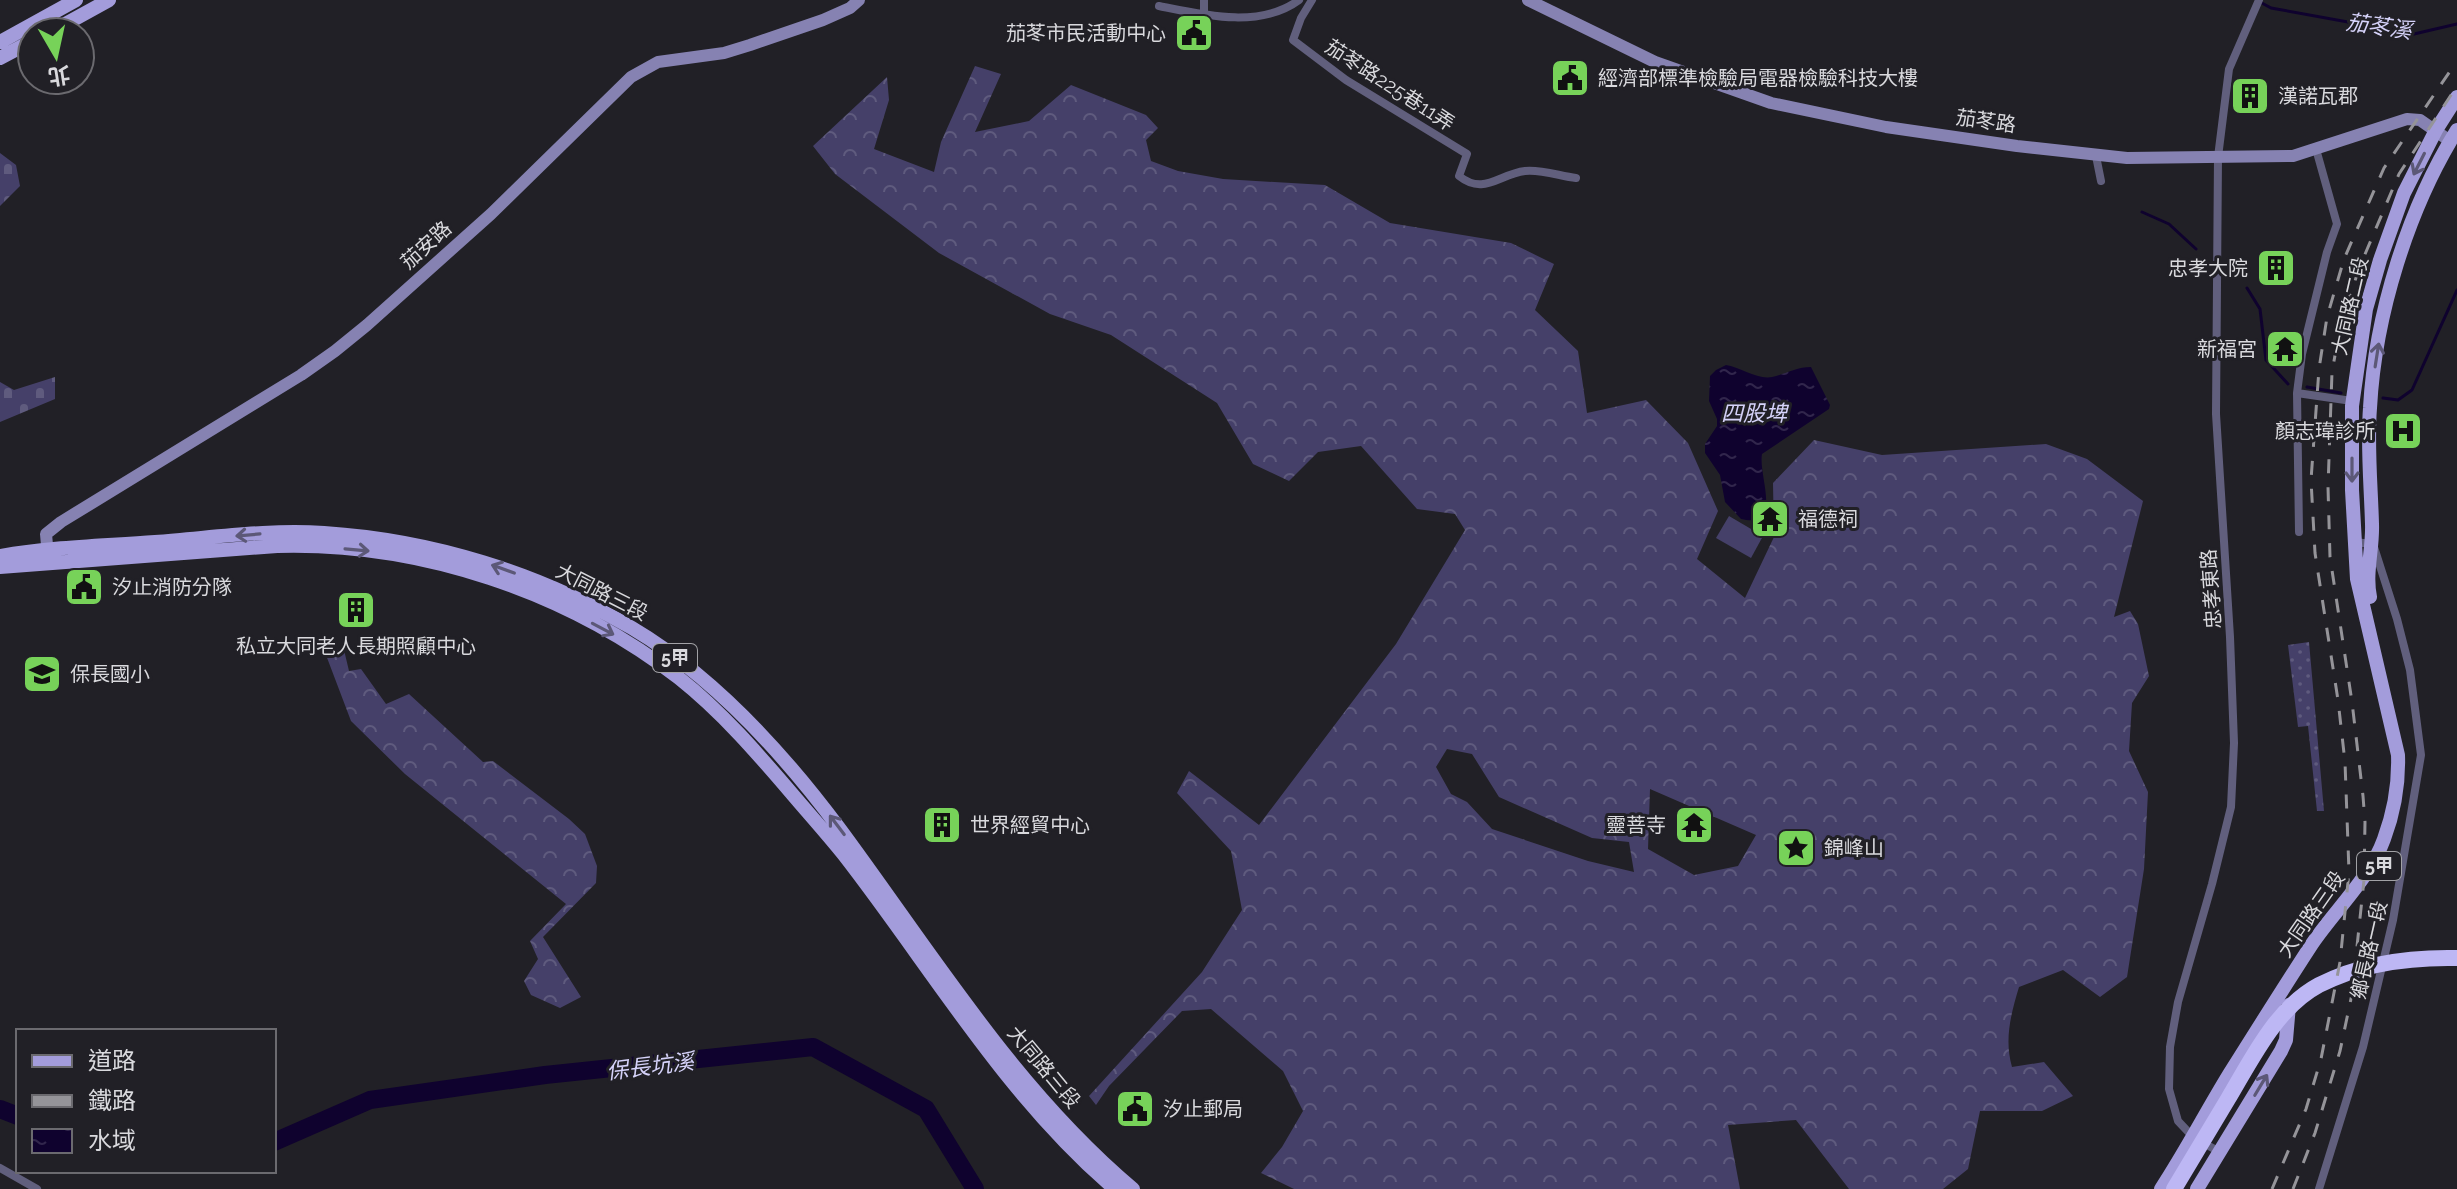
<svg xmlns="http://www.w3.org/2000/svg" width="2457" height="1189" viewBox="0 0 2457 1189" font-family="Raleway,'Noto Sans TC',sans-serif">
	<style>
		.grass { fill: url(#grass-dots) }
		.forest { fill: url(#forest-crowns); fill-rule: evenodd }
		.cemetery { fill: url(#cemetery-stones) }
		.park { fill: #454069 }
		.water { fill: url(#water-ripples) }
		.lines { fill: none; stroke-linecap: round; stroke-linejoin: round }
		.stream { stroke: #0f022e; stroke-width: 3 }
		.river { stroke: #0f022e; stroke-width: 18 }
		.street { stroke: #615f7d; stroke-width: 8 }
		.secondary { stroke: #8682b2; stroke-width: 12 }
		.primary { stroke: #a39cdb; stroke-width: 14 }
		.highway { stroke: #bdb7f4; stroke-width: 16 }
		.rail { stroke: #959499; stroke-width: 3; stroke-dasharray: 14 14; stroke-linecap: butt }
		.oneway { stroke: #5c5877 }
		.labels { text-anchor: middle; stroke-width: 6; stroke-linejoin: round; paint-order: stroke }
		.shield { fill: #212026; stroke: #a2a2a6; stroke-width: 2 }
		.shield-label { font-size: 18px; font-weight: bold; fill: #d9d9dd }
		.poi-label { font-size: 20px; fill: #d9d9dd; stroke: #212026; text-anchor: start }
		.street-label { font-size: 20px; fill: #d9d9dd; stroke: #212026 }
		.water-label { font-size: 22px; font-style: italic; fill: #d5d2f9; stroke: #212026 }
	</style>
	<defs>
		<pattern id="grass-dots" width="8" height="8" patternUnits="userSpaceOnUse" patternTransform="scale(2)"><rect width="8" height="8" fill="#454069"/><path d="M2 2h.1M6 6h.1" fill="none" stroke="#5f5b7e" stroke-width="1.8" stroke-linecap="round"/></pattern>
		<pattern id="forest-crowns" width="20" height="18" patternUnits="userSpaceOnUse" patternTransform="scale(2)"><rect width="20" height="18" fill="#454069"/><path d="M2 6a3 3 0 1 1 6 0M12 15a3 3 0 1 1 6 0" fill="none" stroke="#5f5b7e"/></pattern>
		<pattern id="cemetery-stones" width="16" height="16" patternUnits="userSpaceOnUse" patternTransform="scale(2)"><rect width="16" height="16" fill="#454069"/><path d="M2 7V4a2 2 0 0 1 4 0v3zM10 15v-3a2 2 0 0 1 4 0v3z" fill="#5f5b7e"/></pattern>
		<pattern id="water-ripples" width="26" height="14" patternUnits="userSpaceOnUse" patternTransform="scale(2)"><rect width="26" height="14" fill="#0f022e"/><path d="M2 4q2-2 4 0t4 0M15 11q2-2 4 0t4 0" fill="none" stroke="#31264c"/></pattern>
	</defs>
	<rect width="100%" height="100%" fill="#212026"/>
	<path class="grass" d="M2309,642L2324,811H2317L2308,726L2298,727L2288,645Z"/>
	<path class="forest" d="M975,66L1001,74L975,132L1029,121L1071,85L1146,115L1158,128L1146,140L1151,161L1178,171L1223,179L1325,185L1390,223L1511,243L1554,264L1535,310L1578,351L1587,413L1646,400L1688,443L1718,511L1697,559L1745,598L1774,537L1773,483L1814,440L1882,455L2046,444L2087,459L2143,501L2114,617L2130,611L2138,624L2149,676L2132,703L2129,751L2148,792L2144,869L2127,977L2100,997L2063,970L2019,987C2011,1014 2004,1039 2012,1067L2044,1062L2073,1096L2042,1111H1980L1968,1169L1943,1189H1849L1796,1120L1728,1125L1740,1189H1294L1261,1173L1282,1147L1303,1111L1283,1071L1211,1009L1182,1011L1109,1086L1096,1105L1089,1096L1202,972L1242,910L1231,851L1177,793L1189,771L1259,825L1396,644L1465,530L1455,514L1417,509L1361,446L1318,452L1289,481L1253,464L1217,403L1111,335L1050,314L939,253L835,174L813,146L887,77L889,100L874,149L934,172L941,142ZM1447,749L1472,754L1499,797L1592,838L1629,842L1634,872L1588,861L1492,829L1467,802L1451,794L1436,767ZM1650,789L1756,835L1738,866L1694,875L1648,849Z
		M329,648L344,650L349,671L361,669L386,704L409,694L483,762L493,761L569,819L585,834L597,866L596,883L543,937L581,997L560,1008L531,995L524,981L538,959L530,941L566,904L405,774L351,721L326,655Z"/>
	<path class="cemetery" d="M0,153L16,165L20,186L0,206Z
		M55,377V399L0,422V382L14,390Z"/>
	<path class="park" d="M1729,516L1763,536L1751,558L1716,538Z"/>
	<path class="water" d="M1726,365C1740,367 1758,380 1772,377C1786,374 1796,367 1811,367L1830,405L1829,409L1762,454C1758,476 1784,529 1741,519L1725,502L1720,475L1705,453V444L1717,426V419L1709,401L1710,376L1716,370Z"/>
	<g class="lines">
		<path class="stream" d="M2260,2L2271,8L2414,34L2457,24
			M2142,212L2169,224L2196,249
			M2247,288L2260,309L2266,360L2288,384
			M2307,387L2341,393
			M2383,398L2398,400L2412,390L2457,290"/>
		<path class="river" d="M0,1109L18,1116
			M274,1142L370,1100L545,1075L813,1047L926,1109L975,1189"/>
		<path class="street" d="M1204,0V15
			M1312,0L1301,18L1293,40L1346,80L1467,154L1459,176C1484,196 1499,174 1525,171C1540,169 1560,176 1576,178
			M1159,6C1203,15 1260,29 1299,0
			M2096,156L2101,181
			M2297,393L2352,401
			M2299,532L2297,393L2302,354L2327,252L2337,224L2316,149
			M2220,1152L2194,1138L2178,1121L2169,1089L2170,1047L2178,1002L2212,884L2231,807L2234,743L2230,637L2216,414L2218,157L2229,69L2259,0
			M0,1168L37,1189
			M2319,1189L2363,1047L2393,920L2421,755L2410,670L2397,619L2373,544L2354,542"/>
		<path class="secondary" d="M1528,0L1655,62L1771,103L1886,127L2017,146L2127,158L2293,156L2407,119L2420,120L2450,141
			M48,556L46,534L61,522L301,375L335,351L367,325L491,214L631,77L658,62L724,53L750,45L823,20L850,8L859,0"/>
		<path class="primary" d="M51,32L109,0
			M0,42L76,0
			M0,58L32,41
			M0,556C51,547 103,546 155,542C211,538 268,529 324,533C432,540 539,573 632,628C713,676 783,753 839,828C931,952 1014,1089 1133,1189
			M0,567L277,546C420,542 566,591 679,678C722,712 758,754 793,795C810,815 828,835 844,855C932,968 1005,1095 1115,1189
			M2370,597C2365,573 2373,549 2372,524C2371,486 2367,446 2370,408C2375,315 2408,209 2457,130
			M2161,1189C2186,1151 2206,1112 2230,1073C2257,1030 2284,987 2312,944C2335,910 2370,878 2384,839C2394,812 2399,783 2398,755L2357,579L2352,490V406L2366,309L2380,260L2404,193L2436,130L2457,97
			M2197,1189L2281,1051L2286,1040L2289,1005"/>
		<path class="highway" d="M2174,1189C2192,1159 2210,1129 2228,1099C2252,1059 2276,1008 2319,985C2362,963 2410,957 2457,958"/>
		<path class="rail" d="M2272,1189L2306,1109L2321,1059L2340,962L2349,872L2345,762L2338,700L2315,553L2311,480L2319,369L2327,317L2344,259L2384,168L2457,61
			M2293,1189L2315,1133L2340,1051L2352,994L2364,880L2365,822L2363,796L2352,702L2330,557L2328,487L2332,372L2341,322L2360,266L2399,174L2457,86"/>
	</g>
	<defs><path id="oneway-shaft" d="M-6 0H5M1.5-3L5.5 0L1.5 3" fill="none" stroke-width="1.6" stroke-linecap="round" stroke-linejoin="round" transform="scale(2)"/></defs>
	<g class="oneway">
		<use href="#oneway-shaft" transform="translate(2419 164) rotate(117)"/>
		<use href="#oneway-shaft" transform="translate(2377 355) rotate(-81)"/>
		<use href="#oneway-shaft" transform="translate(2352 470) rotate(90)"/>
		<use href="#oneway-shaft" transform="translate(248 535) rotate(175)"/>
		<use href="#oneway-shaft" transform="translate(357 550) rotate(5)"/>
		<use href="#oneway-shaft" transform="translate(503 569) rotate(-160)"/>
		<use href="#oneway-shaft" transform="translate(603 629) rotate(28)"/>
		<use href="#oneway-shaft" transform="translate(837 825) rotate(-127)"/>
		<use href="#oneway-shaft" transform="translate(2261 1085) rotate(-59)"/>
	</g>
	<defs>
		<g id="civic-square" transform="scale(2)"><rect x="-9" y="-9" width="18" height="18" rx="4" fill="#77d259" stroke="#212026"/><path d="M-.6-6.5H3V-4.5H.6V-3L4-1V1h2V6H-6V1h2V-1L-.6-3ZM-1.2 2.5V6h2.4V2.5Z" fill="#111"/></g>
		<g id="building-square" transform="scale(2)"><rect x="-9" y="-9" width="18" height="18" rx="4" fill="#77d259" stroke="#212026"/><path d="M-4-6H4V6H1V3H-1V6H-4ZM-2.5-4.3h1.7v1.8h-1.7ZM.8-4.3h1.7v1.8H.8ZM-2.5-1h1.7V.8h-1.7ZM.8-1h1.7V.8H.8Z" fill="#111"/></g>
		<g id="temple-square" transform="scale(2)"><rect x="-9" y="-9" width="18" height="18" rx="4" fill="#77d259" stroke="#212026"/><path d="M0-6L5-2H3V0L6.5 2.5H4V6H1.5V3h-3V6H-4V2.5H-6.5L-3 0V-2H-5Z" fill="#111"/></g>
		<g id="hospital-square" transform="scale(2)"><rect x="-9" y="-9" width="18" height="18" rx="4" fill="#77d259" stroke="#212026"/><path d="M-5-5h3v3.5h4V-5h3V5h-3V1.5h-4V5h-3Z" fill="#111"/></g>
		<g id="school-square" transform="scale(2)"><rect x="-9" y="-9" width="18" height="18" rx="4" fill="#77d259" stroke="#212026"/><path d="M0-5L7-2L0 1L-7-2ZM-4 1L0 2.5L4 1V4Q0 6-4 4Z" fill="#111"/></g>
		<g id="sight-square" transform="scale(2)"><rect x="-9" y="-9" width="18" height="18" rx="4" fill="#77d259" stroke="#212026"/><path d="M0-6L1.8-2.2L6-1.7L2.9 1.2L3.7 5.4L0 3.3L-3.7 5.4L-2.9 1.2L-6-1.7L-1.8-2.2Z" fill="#111"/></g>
	</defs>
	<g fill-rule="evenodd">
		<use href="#civic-square" x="1194" y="33"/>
		<use href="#civic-square" x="1570" y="78"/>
		<use href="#building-square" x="2250" y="96"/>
		<use href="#building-square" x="2276" y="268"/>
		<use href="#temple-square" x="2285" y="349"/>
		<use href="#hospital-square" x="2403" y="431"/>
		<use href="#temple-square" x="1770" y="519"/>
		<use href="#civic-square" x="84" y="587"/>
		<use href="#building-square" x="356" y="610"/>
		<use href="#school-square" x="42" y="674"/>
		<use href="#building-square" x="942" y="825"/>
		<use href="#temple-square" x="1694" y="825"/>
		<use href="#sight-square" x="1796" y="848"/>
		<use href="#civic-square" x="1135" y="1109"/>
	</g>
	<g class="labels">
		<g class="shield">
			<rect x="653" y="644" width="44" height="28" rx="6"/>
			<rect x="2357" y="852" width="44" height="28" rx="6"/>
		</g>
		<g class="shield-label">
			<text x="675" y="664">5甲</text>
			<text x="2379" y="872">5甲</text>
		</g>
		<g class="poi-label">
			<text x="1166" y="40" text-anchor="end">茄苳市民活動中心</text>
			<text x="1598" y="85">經濟部標準檢驗局電器檢驗科技大樓</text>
			<text x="2278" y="103">漢諾瓦郡</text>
			<text x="2248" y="275" text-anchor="end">忠孝大院</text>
			<text x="2257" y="356" text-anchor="end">新福宮</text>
			<text x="2375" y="438" text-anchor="end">顏志瑋診所</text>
			<text x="1798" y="526">福德祠</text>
			<text x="112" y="594">汐止消防分隊</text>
			<text x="356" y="653" text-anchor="middle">私立大同老人長期照顧中心</text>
			<text x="70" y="681">保長國小</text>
			<text x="970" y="832">世界經貿中心</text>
			<text x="1666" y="832" text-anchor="end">靈菩寺</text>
			<text x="1824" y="855">錦峰山</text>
			<text x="1163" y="1116">汐止郵局</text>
		</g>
		<g class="street-label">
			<text transform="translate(1390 85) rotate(33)" y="7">茄苳路225巷11弄</text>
			<text transform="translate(1986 121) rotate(8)" y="7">茄苳路</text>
			<text transform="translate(426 245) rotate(-42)" y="7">茄安路</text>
			<text transform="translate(2350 306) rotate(-77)" y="7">大同路二段</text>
			<text transform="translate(2211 589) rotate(-94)" y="7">忠孝東路</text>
			<text transform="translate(602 592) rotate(27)" y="7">大同路三段</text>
			<text transform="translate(2311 914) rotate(-55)" y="7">大同路三段</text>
			<text transform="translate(2369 950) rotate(-77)" y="7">鄉長路一段</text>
			<text transform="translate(1044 1067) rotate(50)" y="7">大同路三段</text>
		</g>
		<g class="water-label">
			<text transform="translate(2379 26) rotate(8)" y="8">茄苳溪</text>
			<text x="1754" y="421">四股埤</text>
			<text transform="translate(650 1066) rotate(-7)" y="8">保長坑溪</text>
		</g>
	</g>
	<rect x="16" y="1029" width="260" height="144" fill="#212026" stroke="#6b6a6f" stroke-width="2"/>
	<rect x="32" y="1055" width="40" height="12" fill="#a39cdb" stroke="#6b6a6f" stroke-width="2"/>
	<text x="88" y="1069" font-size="24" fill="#d9d9dd">道路</text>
	<rect x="32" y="1095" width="40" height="12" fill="#959499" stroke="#6b6a6f" stroke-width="2"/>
	<text x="88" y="1109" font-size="24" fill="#d9d9dd">鐵路</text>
	<rect x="32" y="1129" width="40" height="24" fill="url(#water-ripples)" stroke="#6b6a6f" stroke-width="2"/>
	<text x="88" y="1149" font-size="24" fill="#d9d9dd">水域</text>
	<g transform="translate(56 56) rotate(171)"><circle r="38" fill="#212026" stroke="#6b6a6f" stroke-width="2"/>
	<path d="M0-6L14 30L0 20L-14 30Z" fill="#77d259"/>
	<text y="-12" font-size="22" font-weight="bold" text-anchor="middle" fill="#d9d9dd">北</text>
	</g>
</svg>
